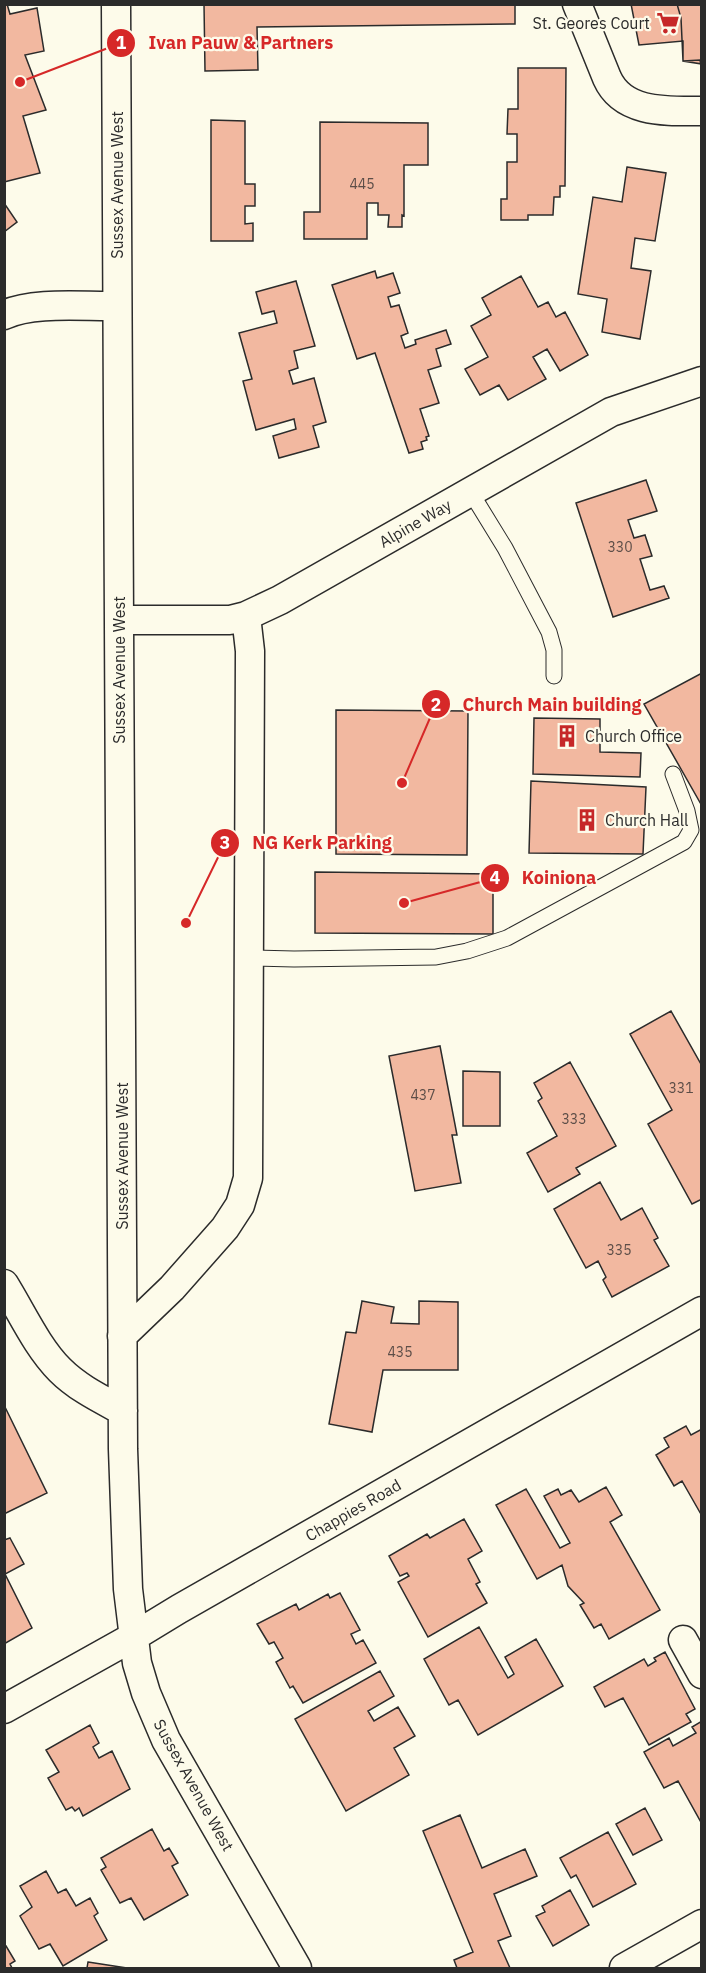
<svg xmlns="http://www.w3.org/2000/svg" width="706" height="1973" viewBox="0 0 706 1973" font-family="'IBM Plex Sans',sans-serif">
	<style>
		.building { fill: #f2b8a0; stroke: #2b2b2b; stroke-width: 1.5 }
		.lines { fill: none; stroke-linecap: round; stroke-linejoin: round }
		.lane-casing { stroke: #2b2b2b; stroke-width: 17 }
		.street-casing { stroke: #2b2b2b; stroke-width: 31 }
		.lane { stroke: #fdfbea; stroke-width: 15 }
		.street { stroke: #fdfbea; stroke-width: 28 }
		.labels { text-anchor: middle; stroke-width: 4.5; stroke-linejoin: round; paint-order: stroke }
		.number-label { font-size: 14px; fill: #5d4e48 }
		.poi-label { font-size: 16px; fill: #2b2b2b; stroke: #fdfbea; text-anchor: start }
		.street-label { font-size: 16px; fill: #2b2b2b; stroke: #fdfbea }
		.leader { fill: none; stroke: #d62828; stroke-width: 2 }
		.callout-dot { fill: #d62828; stroke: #fdfbea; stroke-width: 2 }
		.mark-label { font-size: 18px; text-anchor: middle; font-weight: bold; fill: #fff }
		.callout-label { font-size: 18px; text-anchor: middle; font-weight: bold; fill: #d62828; stroke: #fdfbea; stroke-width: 4.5; stroke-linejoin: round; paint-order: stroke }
	</style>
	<rect width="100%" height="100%" fill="#fdfbea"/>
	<path class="building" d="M4,4H7L10,14L37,8L44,51L25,55L46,110L23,116L40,173L4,182Z
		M204,4H515V24L257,27L258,70L205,71Z
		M631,4H702V64L683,61V41L639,45Z
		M677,4H702V71L700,60L683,61L681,18Z
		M518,68H566L565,186H560V197H554L553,215H528V220H501V199H507V162H517V134H507L508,109H518Z
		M211,120L245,121V184H255V206H245V224L253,223V241H211Z
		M320,122L428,123V165H404V216L402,215V227H388L389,215H378V203H367V239H304V212H320Z
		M627,167L666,173L655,241L635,238L631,268L651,271L640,339L602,332L607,299L578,294L593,197L622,202Z
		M4,203L17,222L4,232Z
		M375,271L377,278L393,273L400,293L388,297L391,307L399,305L408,333L401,336L405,348L416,344L415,340L446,330L451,344L436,349L441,366L428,370L439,403L420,409L429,436L426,437L427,440L421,442L423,449L409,453L375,353L357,359L332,285Z
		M521,276L538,307L548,302L556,317L565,312L588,355L560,371L547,349L533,357L546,379L508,400L499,385L480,395L465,369L488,357L471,326L491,315L482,298Z
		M296,281L315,346L294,351L298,368L289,371L293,384L314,378L326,422L313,426L319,447L279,458L273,436L296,429L294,419L256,430L243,381L252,379L239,333L277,323L274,311L262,314L256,292Z
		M646,480L657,511L628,520L634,538L645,535L652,556L640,559L650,590L664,586L669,598L613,617L576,503Z
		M702,673V806L644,704Z
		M336,710L468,711L467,855L336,854Z
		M534,718L600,719V752L641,753L640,777L533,774Z
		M531,781L646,787L643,854L529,853Z
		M315,872L493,874V934L315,933Z
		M671,1011L702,1066V1199L692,1204L648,1124L672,1110L630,1034Z
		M440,1046L457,1135H452L461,1183L415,1191L389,1056Z
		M570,1062L616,1146L576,1168L580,1174L548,1192L527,1153L557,1136L538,1101L542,1098L534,1083Z
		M463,1071L500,1072V1126H463Z
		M600,1182L621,1220L642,1208L658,1238L654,1240L669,1266L612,1297L603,1280L606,1277L598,1261L586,1268L554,1209Z
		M362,1301L394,1307L391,1323L419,1324V1301L458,1302V1370H383L372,1432L329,1424L346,1332L356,1333Z
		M4,1405L47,1493L4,1514Z
		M686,1426L691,1435L702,1429V1516L682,1481L674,1486L656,1455L669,1447L664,1438Z
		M606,1487L622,1515L610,1522L660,1610L609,1639L601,1624L594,1628L580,1605L584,1603L568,1586L562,1565L537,1579L496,1505L526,1489L560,1548L570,1543L544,1496L558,1489L561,1495L571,1490L579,1502Z
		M464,1519L482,1551L468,1559L480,1582L476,1584L487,1603L428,1637L398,1582L409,1576L407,1573L400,1576L389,1556L427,1534L430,1538Z
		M10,1538L24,1564L5,1574L32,1628L4,1644V1540Z
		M340,1593L360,1630L351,1634L356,1644L363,1640L376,1663L303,1703L293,1686L290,1688L276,1662L283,1658L274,1642L269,1644L257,1624L296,1604L299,1610L328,1594L330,1598Z
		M479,1627L508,1678L514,1674L505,1657L536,1639L563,1686L478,1735L458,1700L449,1705L424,1659Z
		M665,1652L695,1709L686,1714L691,1722L649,1745L623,1698L605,1707L594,1687L644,1659L648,1666L656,1661L654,1658Z
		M380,1671L394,1696L368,1711L374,1721L398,1707L415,1736L394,1748L409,1775L346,1811L295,1719Z
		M702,1721V1824L678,1781L664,1788L644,1752L669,1738L673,1746L696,1733L692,1727Z
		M90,1725L99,1743L93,1747L99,1758L112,1751L130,1789L83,1816L79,1808L75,1811L72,1807L66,1810L48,1778L59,1772L46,1750Z
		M645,1808L662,1840L633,1855L616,1824Z
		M460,1815L482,1868L525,1849L537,1876L494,1894L511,1936L498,1941L510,1968H457L454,1960L473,1952L423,1831Z
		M152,1829L164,1851L169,1848L178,1863L172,1866L188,1895L144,1920L131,1898L120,1903L101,1870L106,1867L101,1858Z
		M608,1832L636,1884L593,1907L576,1875L571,1878L560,1858Z
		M46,1871L58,1893L66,1889L76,1906L90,1898L98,1913L94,1916L107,1940L63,1966L50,1944L39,1949L20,1916L32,1907L20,1886Z
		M570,1890L589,1925L553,1946L536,1916L545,1912L542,1906Z
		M6,1946L15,1961L10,1964L12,1968H4V1947Z
		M88,1962L127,1968H87Z"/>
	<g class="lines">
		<g class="lane-casing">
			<path id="lane" d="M470,491L505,548L549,632L554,650V676
				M249,958L294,959L436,957L467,951L507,938L684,842L691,830L687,811L673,774"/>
		</g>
		<g class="street-casing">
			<path id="street" d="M116,4L123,1449L128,1589L137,1663L146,1693L166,1740L297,1968
				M577,4L607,78C623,114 667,111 702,111
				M4,315C34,301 85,307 117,306
				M119,620H230L246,616L280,600L611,412L702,381
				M4,1284C22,1313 37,1347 60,1370C78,1388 101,1399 123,1411
				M122,1336L172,1288L225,1228L240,1205L248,1178L250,651L246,616
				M683,1640L702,1674
				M4,1709L133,1637L179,1609L702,1311
				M624,1968L702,1924"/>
		</g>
		<use href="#lane" class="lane"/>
		<use href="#street" class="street"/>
	</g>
	<defs>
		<g id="supermarket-bare" transform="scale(1.8)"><path d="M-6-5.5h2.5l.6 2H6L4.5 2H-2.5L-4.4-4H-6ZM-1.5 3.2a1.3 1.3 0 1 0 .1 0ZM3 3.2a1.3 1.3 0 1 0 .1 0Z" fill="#c62828" stroke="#fdfbea" stroke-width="2.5" paint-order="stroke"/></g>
		<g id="building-bare" transform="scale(1.8)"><path d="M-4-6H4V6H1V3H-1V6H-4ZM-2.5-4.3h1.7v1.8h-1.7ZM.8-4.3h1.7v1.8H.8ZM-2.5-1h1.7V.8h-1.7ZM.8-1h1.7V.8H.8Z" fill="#c62828" stroke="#fdfbea" stroke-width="2.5" paint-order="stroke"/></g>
	</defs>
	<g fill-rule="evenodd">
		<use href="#supermarket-bare" x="668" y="23"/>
		<use href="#building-bare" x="567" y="736"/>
		<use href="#building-bare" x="587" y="820"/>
	</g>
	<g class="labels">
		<g class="number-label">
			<text x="362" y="189">445</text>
			<text x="620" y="552">330</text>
			<text x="681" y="1093">331</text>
			<text x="423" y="1100">437</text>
			<text x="574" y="1124">333</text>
			<text x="619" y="1255">335</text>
			<text x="400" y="1357">435</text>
		</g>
		<g class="poi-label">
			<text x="650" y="29" text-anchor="end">St. Geores Court</text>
			<text x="585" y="742">Church Office</text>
			<text x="605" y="826">Church Hall</text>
		</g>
		<g class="street-label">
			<text transform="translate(117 185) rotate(-90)" y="6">Sussex Avenue West</text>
			<text transform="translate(415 523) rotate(-30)" y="6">Alpine Way</text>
			<text transform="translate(119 670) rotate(-90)" y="6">Sussex Avenue West</text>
			<text transform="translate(122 1156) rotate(-90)" y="6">Sussex Avenue West</text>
			<text transform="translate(353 1510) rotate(-30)" y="6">Chappies Road</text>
			<text transform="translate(194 1785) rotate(61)" y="6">Sussex Avenue West</text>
		</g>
	</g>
	<path class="leader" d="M20 82L121 43M402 783L436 704M186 923L225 843M404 903L495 878"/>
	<g class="callout-dot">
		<circle cx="20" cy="82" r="6"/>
		<circle cx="402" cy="783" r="6"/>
		<circle cx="186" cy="923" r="6"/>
		<circle cx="404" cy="903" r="6"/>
		<circle cx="121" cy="43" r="15"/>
		<circle cx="436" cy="704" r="15"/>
		<circle cx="225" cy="843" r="15"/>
		<circle cx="495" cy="878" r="15"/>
	</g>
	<g class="mark-label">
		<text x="121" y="49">1</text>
		<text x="436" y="711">2</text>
		<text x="225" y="849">3</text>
		<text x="495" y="884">4</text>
	</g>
	<g class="callout-label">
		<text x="241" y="49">Ivan Pauw &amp; Partners</text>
		<text x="552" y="711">Church Main building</text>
		<text x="322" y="849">NG Kerk Parking</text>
		<text x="559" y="884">Koiniona</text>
	</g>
	<rect width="706" height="1973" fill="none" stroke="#2b2b2b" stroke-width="12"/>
</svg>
